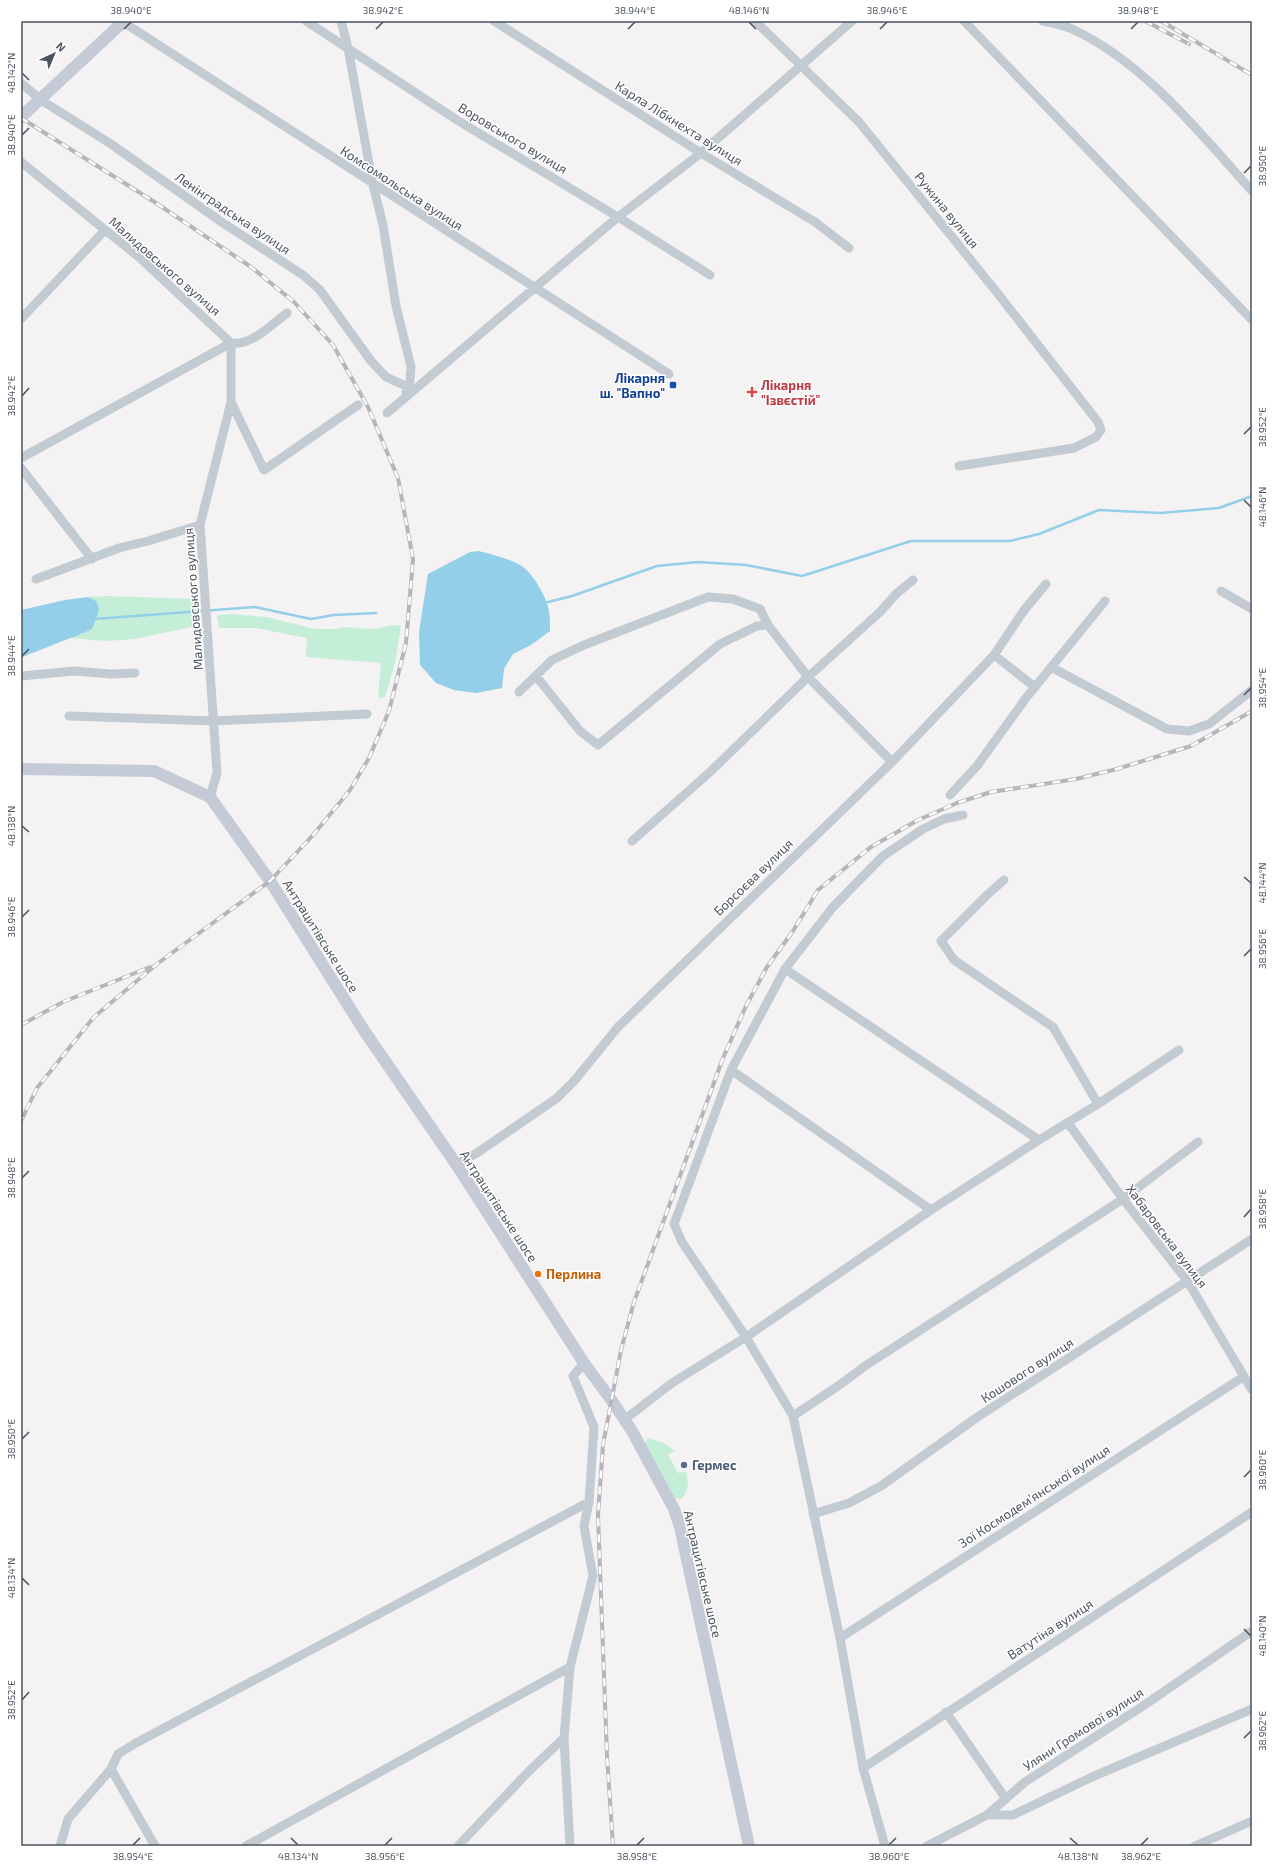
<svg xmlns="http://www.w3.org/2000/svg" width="1273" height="1867" viewBox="0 0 1273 1867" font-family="'Exo 2',sans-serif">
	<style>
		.green { fill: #c4eed8 }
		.water { fill: #93cfe8 }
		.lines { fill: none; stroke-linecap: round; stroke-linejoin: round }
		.stream { stroke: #93cfe8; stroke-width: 2.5 }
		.street { stroke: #c3cbd2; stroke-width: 9 }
		.secondary { stroke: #c4cbd7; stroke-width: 12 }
		.rail-casing { stroke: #b4b6bb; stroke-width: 4 }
		.rail { stroke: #fff; stroke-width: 2.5; stroke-dasharray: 8; stroke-linecap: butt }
		.ticks { fill: none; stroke: #4a535e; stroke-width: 1.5 }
		.transit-dot { fill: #1a4fb4; stroke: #fff; stroke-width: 1.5 }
		.health-dot { fill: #e0444e; stroke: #fff; stroke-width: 1.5 }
		.food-dot { fill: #e8710a; stroke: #fff; stroke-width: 1.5 }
		.service-dot { fill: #5c6f8a; stroke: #fff; stroke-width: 1.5 }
		.labels { text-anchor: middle; stroke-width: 3; stroke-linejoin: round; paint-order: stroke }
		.street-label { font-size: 13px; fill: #4a535e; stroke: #fff }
		.transit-label { font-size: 13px; font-weight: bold; fill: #164399; stroke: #fff; text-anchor: end }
		.health-label { font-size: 13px; font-weight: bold; fill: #be3a42; stroke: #fff; text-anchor: start }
		.food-label { font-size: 13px; font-weight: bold; fill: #c56008; stroke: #fff; text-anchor: start }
		.service-label { font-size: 13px; font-weight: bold; fill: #4e5e75; stroke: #fff; text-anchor: start }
		.neatline { fill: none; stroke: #4a535e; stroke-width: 1.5 }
		.ticks-label { font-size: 10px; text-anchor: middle; fill: #4a535e }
	</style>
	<rect width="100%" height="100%" fill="#f4f2f2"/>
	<path class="green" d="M106,596L195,599L196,626L135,639L106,641L70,638L92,629L98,614L96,601L88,597Z
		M231,614L267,617L315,629H337L344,627L373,629L395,625L401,626L395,663L385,697L378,698L381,663L306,657L307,638L256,628H219L217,615Z
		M648,1438L664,1443L675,1451L668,1455L678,1473L686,1471C688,1481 690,1491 681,1499L674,1498L645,1443Z"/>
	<path class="water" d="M478,551C492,554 507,558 520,565C532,571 548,599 549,612C550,618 550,625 550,631L531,645L513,654L504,669L502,688L476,693L454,690L436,683L420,665L419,632L428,574L470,552Z
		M88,597L96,601L99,608L98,614L92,629C68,640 45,647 21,658V610L65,600Z"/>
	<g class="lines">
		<path class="stream" d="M544,603L572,596L657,566L698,562L746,565L802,576L911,541H1010L1039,534L1099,510L1160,513L1219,508L1252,496
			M94,619L255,607L311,619L334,615L376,613"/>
		<path class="street" d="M306,21L457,120L618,217L710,275
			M341,21L348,48L373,185L383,225L396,306L411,367L410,381L406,392
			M494,21L701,153L815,222L849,248
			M755,21L859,122L995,290L1098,422L1101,430L1096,437L1074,448L959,466
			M964,21L1252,320
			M1043,21C1052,23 1063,25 1072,29C1144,62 1200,133 1252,191
			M123,22L669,374
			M21,83L41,100L111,144L223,223L303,275L320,290L371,361L386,377L408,387
			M21,162L140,258L231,343V402L200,525L217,773L210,797
			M21,319L105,230
			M231,402L264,470L358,405
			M387,413L618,217L701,153L852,21
			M21,458L231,343C252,346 272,324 287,313
			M21,468L92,559
			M36,579L119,548L148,541L200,525
			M1221,591L1252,609
			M994,655L1035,687
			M1051,667L1167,729L1189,731L1209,724L1252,690
			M21,676L74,671L111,674L135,673
			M536,676L580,731L598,745L720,644L757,626L768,625L808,677L892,762
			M519,692L552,660L584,645L708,597L733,599L760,609L768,625
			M69,716L214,721L367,714
			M950,795L977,766L1026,698L1105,601
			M632,841L710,772L808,677L880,612L896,594L913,580
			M1004,880L987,895L941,941L954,960L1053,1027L1098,1104
			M785,969L1039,1140
			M731,1070L931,1210
			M1068,1123L1123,1199L1188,1282L1252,1390
			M456,1164L477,1153L557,1098L575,1080L618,1027L892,762L994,655L1025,609L1046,584
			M793,1416L838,1386L865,1366L1123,1199L1198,1142
			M624,1420L672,1383L746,1337L931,1210L1039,1140L1098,1104L1179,1050
			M813,1514L849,1503L881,1486L976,1418L1252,1239
			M840,1638L1243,1377
			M946,1712L1006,1799
			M564,1738L570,1846
			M863,1768L1252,1512
			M111,1769L155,1846
			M987,1815H1013L1092,1777L1252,1709
			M60,1846L68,1819L111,1769L118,1754L136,1743L589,1502
			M246,1846L570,1667
			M458,1846L529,1771L564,1738L570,1667L593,1576L584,1526L589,1502L594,1427L573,1376L584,1363
			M885,1846L863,1768L840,1638L793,1416L746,1337L682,1242L674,1224L731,1070L785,969L833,907L883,856L923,829L944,819L963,815
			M927,1846L987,1815L1025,1782L1143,1706L1252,1631
			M1195,1846L1252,1821"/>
		<path class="secondary" d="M21,117L124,21
			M21,769L154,771L210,797L270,881L365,1032L456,1164L584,1363L612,1401L632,1431L674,1509L680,1527L749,1846"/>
		<g class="rail-casing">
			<path id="rail" d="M1145,21L1189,44
				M1161,21L1252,75
				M21,118L156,203L251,267L294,302L333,345L368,407L398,478L413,559L406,643L389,711L369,758L350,790L314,834L270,881L157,964L94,1017L37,1088L21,1121
				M21,1025L63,1002L150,967
				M613,1846L607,1756L598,1515L603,1445L621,1350L634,1302L723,1058L746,1006L767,967L793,931L818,890L871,847L918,820L957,803L991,792L1076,779L1117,769L1191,746L1252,711"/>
		</g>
		<use href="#rail" class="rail"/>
	</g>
	<path class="ticks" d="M749,22L756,29M124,29L131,22M376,29L383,22M628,29L635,22M880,29L887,22M1131,29L1138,22M22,73L29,80M22,135L29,128M1244,173L1251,166M22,396L29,388M1244,434L1251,427M1244,500L1251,507M22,656L29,649M1244,695L1251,688M22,826L29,832M1244,877L1251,883M22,917L29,910M1244,956L1251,949M22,1178L29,1171M1244,1217L1251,1209M22,1439L29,1432M1244,1477L1251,1470M22,1578L29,1585M1244,1629L1251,1636M22,1700L29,1692M1244,1738L1251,1731M291,1838L298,1845M1070,1838L1078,1845M133,1845L140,1838M385,1845L392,1838M637,1845L644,1838M889,1845L896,1838M1141,1845L1148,1838"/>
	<rect class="transit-dot" x="669" y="381" width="8" height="8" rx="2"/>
	<path class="health-dot" d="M750 386h4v4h4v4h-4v4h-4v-4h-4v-4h4z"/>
	<circle class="food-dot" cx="538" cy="1274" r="4"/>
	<circle class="service-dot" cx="684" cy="1465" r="4"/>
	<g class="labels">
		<g class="street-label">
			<text transform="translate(679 123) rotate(32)" y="5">Карла Лібкнехта вулиця</text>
			<text transform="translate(513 138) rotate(31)" y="5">Воровського вулиця</text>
			<text transform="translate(402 188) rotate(33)" y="5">Комсомольська вулиця</text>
			<text transform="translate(947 210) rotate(51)" y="5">Ружина вулиця</text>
			<text transform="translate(233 213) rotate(34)" y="5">Ленінградська вулиця</text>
			<text transform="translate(165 266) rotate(41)" y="5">Малидовського вулиця</text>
			<text transform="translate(193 599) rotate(-94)" y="5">Малидовського вулиця</text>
			<text transform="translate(753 877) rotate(-44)" y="5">Борсоєва вулиця</text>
			<text transform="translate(321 936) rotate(58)" y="5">Антрацитівське шосе</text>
			<text transform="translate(499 1206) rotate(57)" y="5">Антрацитівське шосе</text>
			<text transform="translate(1167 1236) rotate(53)" y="5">Хабаровська вулиця</text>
			<text transform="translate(1027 1370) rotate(-33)" y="5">Кошового вулиця</text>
			<text transform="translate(1034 1496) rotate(-33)" y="5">Зої Космодем’янської вулиця</text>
			<text transform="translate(703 1574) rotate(77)" y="5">Антрацитівське шосе</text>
			<text transform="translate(1050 1629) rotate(-33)" y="5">Ватутіна вулиця</text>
			<text transform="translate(1083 1729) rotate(-33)" y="5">Уляни Громової вулиця</text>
		</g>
		<g class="transit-label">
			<text x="665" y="383">Лікарня<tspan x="665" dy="15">ш. "Вапно"</tspan></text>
		</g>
		<g class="health-label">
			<text x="761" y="390">Лікарня<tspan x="761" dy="15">"Ізвєстій"</tspan></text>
		</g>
		<g class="food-label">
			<text x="546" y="1279">Перлина</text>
		</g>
		<g class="service-label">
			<text x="692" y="1470">Гермес</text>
		</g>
	</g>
	<rect width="1273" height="1867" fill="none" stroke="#ffffff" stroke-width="44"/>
	<g transform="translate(54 54) rotate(44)" stroke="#ffffff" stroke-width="3" paint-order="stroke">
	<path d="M0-3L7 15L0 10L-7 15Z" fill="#4a535e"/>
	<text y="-6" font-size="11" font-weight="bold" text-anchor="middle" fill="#4a535e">N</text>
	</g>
	<rect x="22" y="22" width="1229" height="1823" class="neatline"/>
	<g class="ticks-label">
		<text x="131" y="14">38.940°E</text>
		<text x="383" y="14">38.942°E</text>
		<text x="635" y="14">38.944°E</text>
		<text x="749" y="14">48.146°N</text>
		<text x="887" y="14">38.946°E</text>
		<text x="1138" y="14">38.948°E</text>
		<text transform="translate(11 73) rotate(-90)" y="4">48.142°N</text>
		<text transform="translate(11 135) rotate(-90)" y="4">38.940°E</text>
		<text transform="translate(1262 166) rotate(-90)" y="4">38.950°E</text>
		<text transform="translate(11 396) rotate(-90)" y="4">38.942°E</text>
		<text transform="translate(1262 427) rotate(-90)" y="4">38.952°E</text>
		<text transform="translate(1262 507) rotate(-90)" y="4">48.146°N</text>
		<text transform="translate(11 656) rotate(-90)" y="4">38.944°E</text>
		<text transform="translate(1262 688) rotate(-90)" y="4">38.954°E</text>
		<text transform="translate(11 826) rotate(-90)" y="4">48.138°N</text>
		<text transform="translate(1262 883) rotate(-90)" y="4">48.144°N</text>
		<text transform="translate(11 917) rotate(-90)" y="4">38.946°E</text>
		<text transform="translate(1262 949) rotate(-90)" y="4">38.956°E</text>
		<text transform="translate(11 1178) rotate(-90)" y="4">38.948°E</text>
		<text transform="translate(1262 1209) rotate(-90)" y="4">38.958°E</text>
		<text transform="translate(11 1439) rotate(-90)" y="4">38.950°E</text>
		<text transform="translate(1262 1470) rotate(-90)" y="4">38.960°E</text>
		<text transform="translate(11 1578) rotate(-90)" y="4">48.134°N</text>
		<text transform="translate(1262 1636) rotate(-90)" y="4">48.140°N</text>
		<text transform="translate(11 1700) rotate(-90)" y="4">38.952°E</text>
		<text transform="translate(1262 1731) rotate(-90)" y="4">38.962°E</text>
		<text x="133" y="1860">38.954°E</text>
		<text x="298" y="1860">48.134°N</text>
		<text x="385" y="1860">38.956°E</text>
		<text x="637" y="1860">38.958°E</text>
		<text x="889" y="1860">38.960°E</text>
		<text x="1078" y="1860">48.138°N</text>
		<text x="1141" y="1860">38.962°E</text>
	</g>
</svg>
